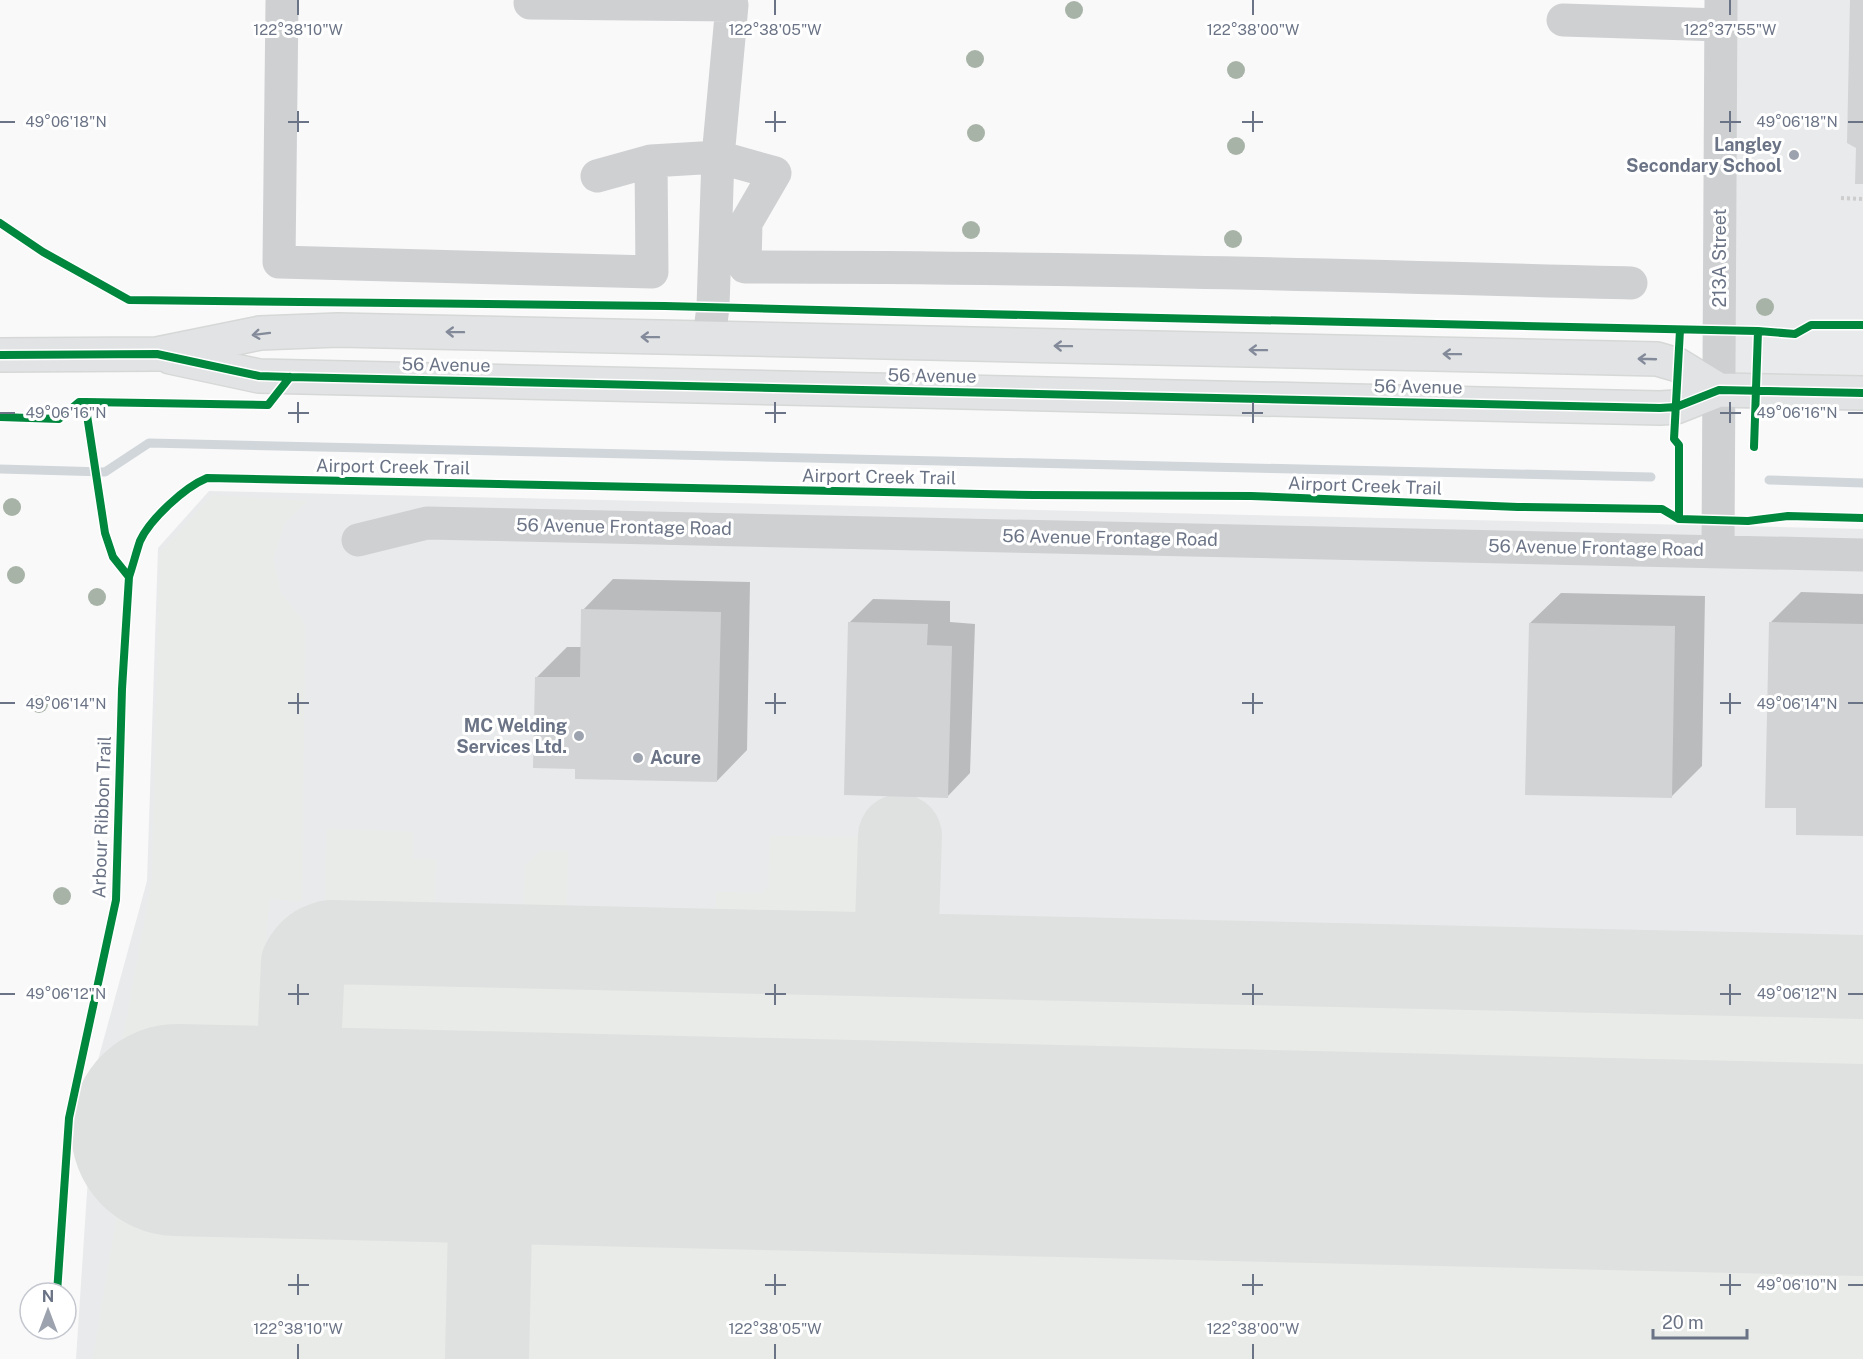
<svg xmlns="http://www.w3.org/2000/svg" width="1863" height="1359" viewBox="0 0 1863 1359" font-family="'Public Sans',sans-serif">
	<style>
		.built { fill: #e9eaeb }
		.green { fill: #e8ebe7 }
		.shadow { fill: #0003 }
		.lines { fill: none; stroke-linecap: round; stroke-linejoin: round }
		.stream { stroke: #d1d6da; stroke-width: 9 }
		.taxiway { stroke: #dfe0e0; stroke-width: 84 }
		.runway { stroke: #dfe0e0; stroke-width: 212 }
		.building { fill: #d2d3d5 }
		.major-casing { stroke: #d6d7d7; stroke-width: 36 }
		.path { stroke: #cdcdce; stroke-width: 4; stroke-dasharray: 3 3; stroke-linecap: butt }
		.minor { stroke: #cfd0d2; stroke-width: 33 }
		.major { stroke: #e2e3e4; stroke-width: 33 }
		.cycleway-casing { stroke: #fff; stroke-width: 11 }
		.cycleway { stroke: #00873e; stroke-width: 8 }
		.tree { fill: #a8b3a8 }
		.oneway { stroke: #838a99 }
		.ticks { fill: none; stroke: #6b7486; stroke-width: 2 }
		.poi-dot { fill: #9da3ae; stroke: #fff; stroke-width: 2 }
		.labels { text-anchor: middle; stroke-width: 6; stroke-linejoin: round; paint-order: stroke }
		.poi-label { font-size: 18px; font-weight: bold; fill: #6b7486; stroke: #fff; text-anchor: end }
		.street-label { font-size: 18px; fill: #6b7486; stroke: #fff }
		.ticks-label { font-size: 15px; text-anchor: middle; fill: #6b7486; stroke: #fff; stroke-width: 6; stroke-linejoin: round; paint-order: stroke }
	</style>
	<rect width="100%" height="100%" fill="#f9f9f9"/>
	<path class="built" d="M1731,0H1863V411L1719,408Z
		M209,491L1863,529V1359H76L95,1071L147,881L158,548Z"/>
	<path class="green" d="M212,495L307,501L284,524L273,559L281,594L305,623L302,901L269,899L260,1028L216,1076L175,1075L169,1180L466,1191L462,1359H93L130,1137L114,1089L152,880L160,553Z
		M327,829L413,832L412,859H436L434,912L325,908Z
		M770,836L870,837L886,850L883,924L716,920V892L762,893L769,887Z
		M541,851H568L566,915L524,914L525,866Z
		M357,958L1863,994V1114L357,1079L321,1024L320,1002Z
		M514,1192L1863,1224V1359H512Z"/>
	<path class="shadow" d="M613,579L750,582L747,750L717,781L577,767L537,677L567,647H582L583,610Z
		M1801,592L1863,594V835L1798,807L1770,623Z
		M1561,593L1705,596L1702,766L1671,797L1530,623Z
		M873,599L950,601V622L975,624L970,773L947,797L850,622Z"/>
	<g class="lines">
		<path class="stream" d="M0,469L105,472L149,443L1651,477
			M1769,480L1863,483"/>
		<path class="taxiway" d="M896,955L900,836
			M295,1133L303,963C310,950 316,946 330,942L1863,977
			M487,1359L492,1138"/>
		<path class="runway" d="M177,1130L1863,1170"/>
	</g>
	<path class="building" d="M1850,0H1863V184H1855L1856,148L1847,143Z
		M581,609L721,612L717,782L575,779V769L533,768L535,677H580Z
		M848,622L928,624L927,645L952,646L948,798L844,795Z
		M1769,622L1863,624V836L1796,835V808H1765Z
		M1529,623L1675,626L1672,798L1525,795Z"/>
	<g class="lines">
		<g class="major-casing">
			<path id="major" d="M0,355L157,354L260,333L338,330L1657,359L1678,365L1719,390
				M170,357L259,376L1660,408L1676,407L1719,390L1863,393"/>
		</g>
		<path class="path" d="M1841,198L1863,199"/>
		<path class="minor" d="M282,2L279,262L652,272L651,161
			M530,3L732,5L718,157L713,307L709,338
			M1563,20L1721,25
			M597,176L651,161L718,157L775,173L746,223L745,267C1041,267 1335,275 1631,283
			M358,540L427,523L1863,555
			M1718,551L1721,0"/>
		<use href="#major" class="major"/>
		<g class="cycleway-casing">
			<path id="cycleway" d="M0,223L43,252L129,300L665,306L932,313L1758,331L1795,334L1811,325H1863
				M0,355L157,354L259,376L290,377L1660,408L1676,407L1719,390L1863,393
				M85,402L268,405L290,377
				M0,417L59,419L79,402H85L105,533L113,557L129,577L122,689L116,900L69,1118L57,1293
				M1754,447L1758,331
				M1679,519V445L1674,439L1680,330
				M129,577C133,565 136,553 140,541C150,519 185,487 207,478L1034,495L1251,496L1518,507L1662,509L1679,519L1748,521L1788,516L1863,518"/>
		</g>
		<use href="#cycleway" class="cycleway"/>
	</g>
	<g class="tree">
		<circle cx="1074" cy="10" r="9"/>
		<circle cx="975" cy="59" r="9"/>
		<circle cx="1236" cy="70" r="9"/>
		<circle cx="976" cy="133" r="9"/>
		<circle cx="1236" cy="146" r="9"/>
		<circle cx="971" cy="230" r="9"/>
		<circle cx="1233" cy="239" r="9"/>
		<circle cx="1765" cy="307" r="9"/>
		<circle cx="12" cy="507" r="9"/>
		<circle cx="16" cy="575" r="9"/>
		<circle cx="97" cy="597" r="9"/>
		<circle cx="39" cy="704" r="9"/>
		<circle cx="62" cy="896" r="9"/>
	</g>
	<defs><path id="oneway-shaft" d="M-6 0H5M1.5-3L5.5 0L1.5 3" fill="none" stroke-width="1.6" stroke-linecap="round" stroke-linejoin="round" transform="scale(1.5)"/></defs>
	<g class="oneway">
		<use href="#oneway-shaft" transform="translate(455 332) rotate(-179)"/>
		<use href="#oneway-shaft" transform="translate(261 334) rotate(173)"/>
		<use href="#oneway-shaft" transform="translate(650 337) rotate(-179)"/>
		<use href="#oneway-shaft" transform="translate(1063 346) rotate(-179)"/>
		<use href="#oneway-shaft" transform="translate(1258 350) rotate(-179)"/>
		<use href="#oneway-shaft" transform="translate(1452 354) rotate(-179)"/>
		<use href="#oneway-shaft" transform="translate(1647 359) rotate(-178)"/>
	</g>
	<path class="ticks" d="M298,0V15M775,0V15M1253,0V15M1730,0V15M298,111V132M775,111V132M1253,111V132M1730,111V132M0,122H15M288,122H309M765,122H786M1242,122H1263M1720,122H1741M1848,122H1863M298,402V423M775,402V423M1253,402V423M1730,402V423M0,413H15M288,413H309M765,413H786M1242,413H1263M1720,413H1741M1848,413H1863M298,693V714M775,693V714M1253,693V714M1730,693V714M0,703H15M288,703H309M765,703H786M1242,703H1263M1720,703H1741M1848,703H1863M298,984V1005M775,984V1005M1253,984V1005M1730,984V1005M0,994H15M288,994H309M765,994H786M1242,994H1263M1720,994H1741M1848,994H1863M298,1274V1295M775,1274V1295M1253,1274V1295M1730,1274V1295M288,1285H309M765,1285H786M1242,1285H1263M1720,1285H1741M1848,1285H1863M298,1344V1359M775,1344V1359M1253,1344V1359"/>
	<g class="poi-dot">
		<circle cx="1794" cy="155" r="6"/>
		<circle cx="579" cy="736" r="6"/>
		<circle cx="638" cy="758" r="6"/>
	</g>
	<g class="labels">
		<g class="poi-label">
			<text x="1782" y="151">Langley<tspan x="1782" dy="21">Secondary School</tspan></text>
			<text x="567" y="732">MC Welding<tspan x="567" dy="21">Services Ltd.</tspan></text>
			<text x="650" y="764" text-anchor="start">Acure</text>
		</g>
		<g class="street-label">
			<text transform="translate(1720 258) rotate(-90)" y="6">213A Street</text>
			<text transform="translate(446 365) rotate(1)" y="6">56 Avenue</text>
			<text transform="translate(932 376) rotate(1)" y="6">56 Avenue</text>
			<text transform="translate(1418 387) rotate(1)" y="6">56 Avenue</text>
			<text transform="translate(393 467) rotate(1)" y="6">Airport Creek Trail</text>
			<text transform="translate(879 477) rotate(1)" y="6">Airport Creek Trail</text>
			<text transform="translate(1365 486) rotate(2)" y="6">Airport Creek Trail</text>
			<text transform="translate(624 527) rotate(1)" y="6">56 Avenue Frontage Road</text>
			<text transform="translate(1110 538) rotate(1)" y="6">56 Avenue Frontage Road</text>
			<text transform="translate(1596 548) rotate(1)" y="6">56 Avenue Frontage Road</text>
			<text transform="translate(102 817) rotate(-88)" y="6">Arbour Ribbon Trail</text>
		</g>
	</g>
	<g class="ticks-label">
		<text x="298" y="35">122°38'10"W</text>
		<text x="775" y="35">122°38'05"W</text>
		<text x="1253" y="35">122°38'00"W</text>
		<text x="1730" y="35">122°37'55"W</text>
		<text x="66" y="127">49°06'18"N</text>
		<text x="1797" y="127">49°06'18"N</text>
		<text x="66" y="418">49°06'16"N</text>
		<text x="1797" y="418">49°06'16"N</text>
		<text x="66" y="709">49°06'14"N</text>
		<text x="1797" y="709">49°06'14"N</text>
		<text x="66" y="999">49°06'12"N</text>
		<text x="1797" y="999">49°06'12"N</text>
		<text x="1797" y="1290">49°06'10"N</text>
		<text x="298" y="1334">122°38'10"W</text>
		<text x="775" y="1334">122°38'05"W</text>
		<text x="1253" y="1334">122°38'00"W</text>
	</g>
	<g transform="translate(48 1311)"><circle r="28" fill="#ffffff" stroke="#c4c7cf" stroke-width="1.5"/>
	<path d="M0-4.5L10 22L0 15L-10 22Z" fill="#9da3ae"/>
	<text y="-9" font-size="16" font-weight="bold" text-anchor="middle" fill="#6b7486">N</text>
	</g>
	<path d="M1653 1329v9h94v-9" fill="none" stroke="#6b7486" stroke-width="3"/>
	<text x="1662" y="1329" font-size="18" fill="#6b7486" stroke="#ffffff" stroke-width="4.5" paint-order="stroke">20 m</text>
</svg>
